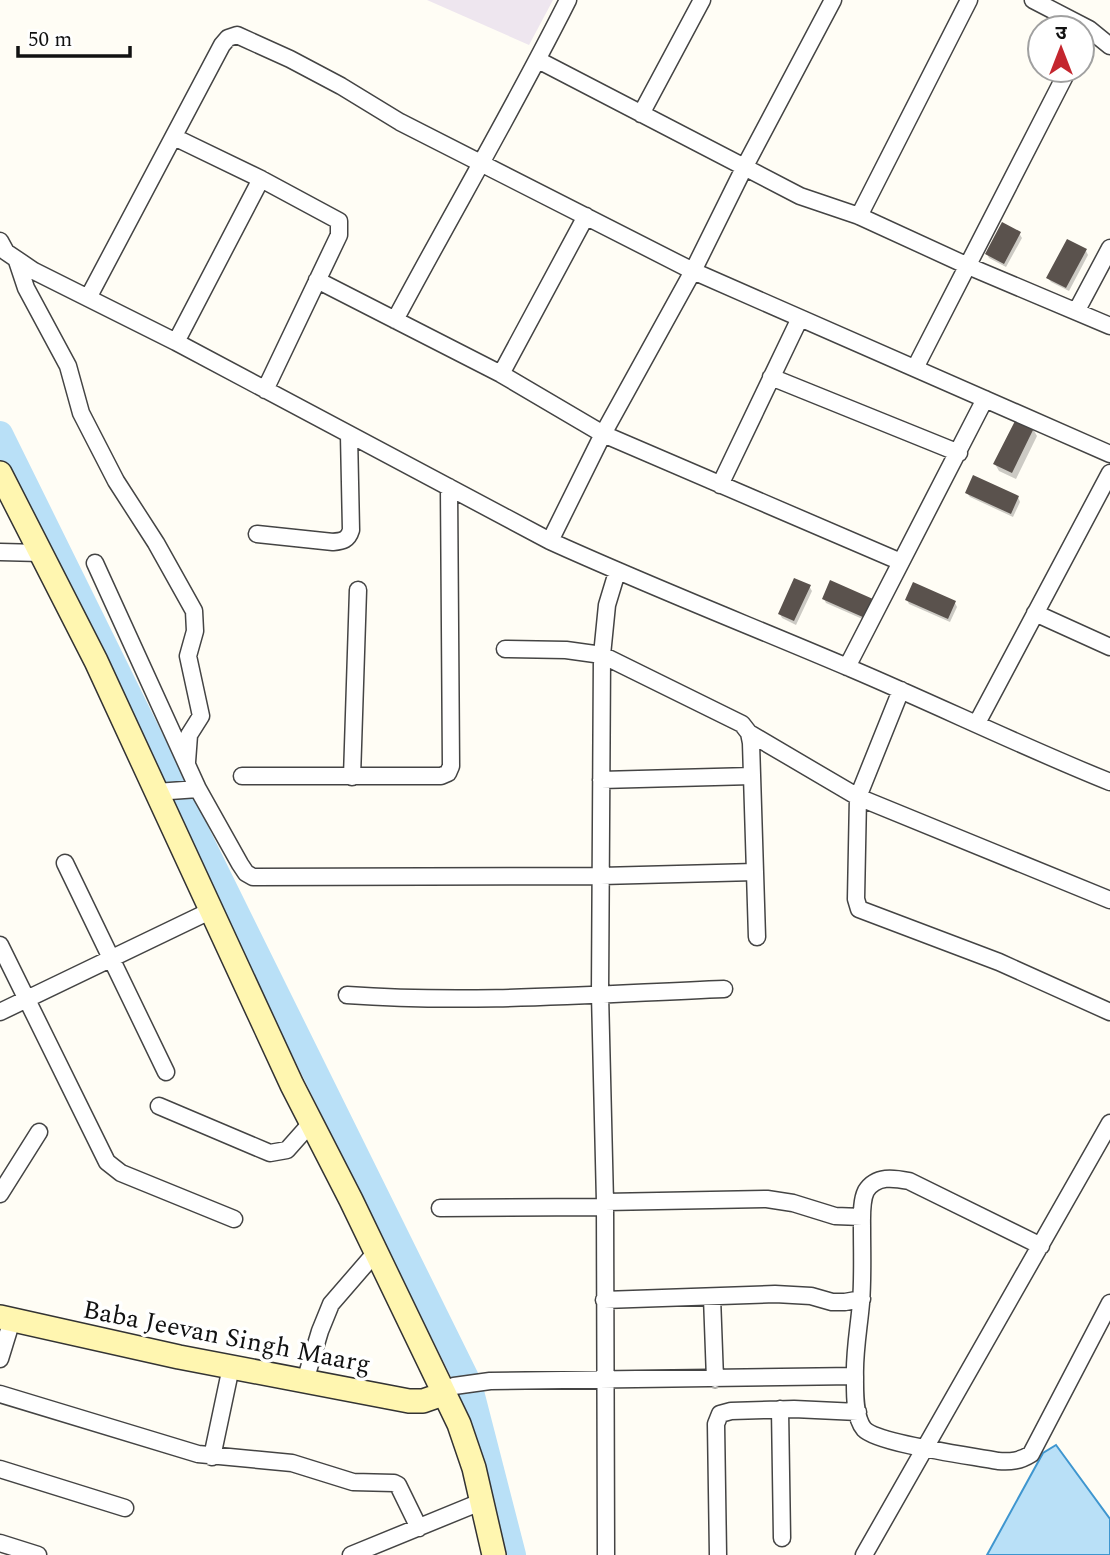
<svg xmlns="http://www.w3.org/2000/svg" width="1110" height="1555" viewBox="0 0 1110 1555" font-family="Spectral,'Noto Sans Devanagari',serif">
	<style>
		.industrial { fill: #eee6ef }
		.water { fill: #b9e0f7; stroke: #3f96cf; stroke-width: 2 }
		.shadow { fill: #0003 }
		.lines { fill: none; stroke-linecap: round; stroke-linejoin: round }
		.river { stroke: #b9e0f7; stroke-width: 26 }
		.building { fill: #5a524d }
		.street-casing { stroke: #444; stroke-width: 19 }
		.secondary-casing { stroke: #333; stroke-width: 26 }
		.street { stroke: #fff; stroke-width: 16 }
		.secondary { stroke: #fff6b0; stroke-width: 23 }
		.labels { text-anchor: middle; stroke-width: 7; stroke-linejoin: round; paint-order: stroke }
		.street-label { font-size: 26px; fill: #111; stroke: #fff }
	</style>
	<rect width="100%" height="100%" fill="#fffdf5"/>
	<path class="industrial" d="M427,0H553L529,45Z"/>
	<path class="water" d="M1056,1445L1110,1519V1555H987L1043,1453Z"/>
	<path class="shadow" d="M1019,233L1022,238L1006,267L989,258L987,254Z
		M1086,251L1088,255L1069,291L1051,282L1048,278Z
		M1033,429L1037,436L1016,479L999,471L995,464Z
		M967,493L1018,497L1020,502L1013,517L970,497Z
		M809,586L812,591L796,625L782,618L780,614Z
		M824,599L872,600L875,604L867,621L826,603Z
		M907,600L955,603L957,607L950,622L909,604Z"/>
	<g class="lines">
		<path class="river" d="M0,434L469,1384L513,1555"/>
	</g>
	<path class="building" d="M1002,222L1021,232L1004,264L985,254Z
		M1067,239L1087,249L1066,288L1046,278Z
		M1016,419L1034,428L1012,473L993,464Z
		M973,475L1019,496L1011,514L965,493Z
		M794,578L811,585L794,621L778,614Z
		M830,580L873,599L865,618L822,599Z
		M913,582L956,601L948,619L905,600Z"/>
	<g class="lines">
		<g class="street-casing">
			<path id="street" d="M833,0L744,168L693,271L603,434L550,541C649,586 751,626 852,669C939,706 1023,747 1110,782
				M1033,0L1089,29L1110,46
				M538,60L800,196L859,216L968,266L1110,326
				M641,114L702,0
				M174,137L261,179L339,221V235L265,390
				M859,216L969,0
				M0,241L6,252L34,271L176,342L550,541
				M17,261L26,288L68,366L81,413L116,481L156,543L194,611L195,631L188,656L201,716L189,735L187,762
				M317,280L501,374L603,434L901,562
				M88,298L222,45L228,38L237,35L290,59L341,86L400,122L693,271L1110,454
				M1077,310L1110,248
				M395,320C452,213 514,108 568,0
				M176,342L261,179
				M915,368L1068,70
				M501,374L586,216
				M771,377L959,453
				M720,485L800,318
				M257,534L333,542C343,541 348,540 351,530L349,435
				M0,552L41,553
				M95,563L198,789L240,864L246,873L253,877L601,876L755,872
				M1035,613L1110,647
				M505,649L566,650L602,655L742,724L749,733L751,743L757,937
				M847,667L985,399
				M901,690L858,797L856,899L859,909L999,962L1110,1012
				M977,723L1110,473
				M749,733L858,797L1110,900
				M242,776H441L448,773L451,766L449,487
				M352,777L358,590
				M601,780L752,776
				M156,792L198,789
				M65,863L166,1072
				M0,945L107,1162L121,1173L234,1219
				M347,995C473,1004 598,994 724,989
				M0,1012L212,910
				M159,1106L270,1153L287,1150L311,1123
				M0,1194L39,1132
				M605,1202L767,1199L793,1203L835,1216L862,1217
				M440,1208L605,1207
				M1041,1246L909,1181C894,1178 876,1175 866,1191C861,1201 862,1217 862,1228C862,1253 863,1278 861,1303C859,1327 854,1353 855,1377C855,1391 854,1417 864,1429C878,1444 973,1456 998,1461C1011,1462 1020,1461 1031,1454L1110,1303
				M712,1297L715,1379
				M604,1300L775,1294L811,1296L832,1302H845L862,1299
				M0,1359L12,1320
				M305,1381L320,1331L331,1304L376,1252
				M0,1394L198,1454L292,1463L353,1482L394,1483L398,1485L419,1528
				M443,1394L454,1386L490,1381L855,1376
				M780,1409L782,1538
				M212,1457L231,1367
				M0,1469L125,1508
				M0,1543L38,1555
				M351,1555L483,1501
				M606,1555L605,1202L600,994L602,655L607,605L617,572
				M718,1555L716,1424L720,1414L731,1411L794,1409L858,1412
				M864,1555L1110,1123"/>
		</g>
		<g class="secondary-casing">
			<path id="secondary" d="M0,473L96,661L292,1085L351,1200L459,1424L474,1468L494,1555
				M0,1317L179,1357L409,1401H423L443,1394"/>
		</g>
		<use href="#street" class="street"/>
		<use href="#secondary" class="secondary"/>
	</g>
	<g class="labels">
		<g class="street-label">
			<text transform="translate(227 1336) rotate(11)" y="9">Baba Jeevan Singh Maarg</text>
		</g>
	</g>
	<g transform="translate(1061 49)"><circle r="33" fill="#ffffff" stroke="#a0a0a0" stroke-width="2"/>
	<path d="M0-5L12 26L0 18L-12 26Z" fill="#c4262e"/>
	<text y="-10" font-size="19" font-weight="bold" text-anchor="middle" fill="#111111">उ</text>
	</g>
	<path d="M18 46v10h112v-10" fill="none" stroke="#111111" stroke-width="3.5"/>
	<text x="28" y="46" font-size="21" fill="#111111" stroke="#ffffff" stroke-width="5" paint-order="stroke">50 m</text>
</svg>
